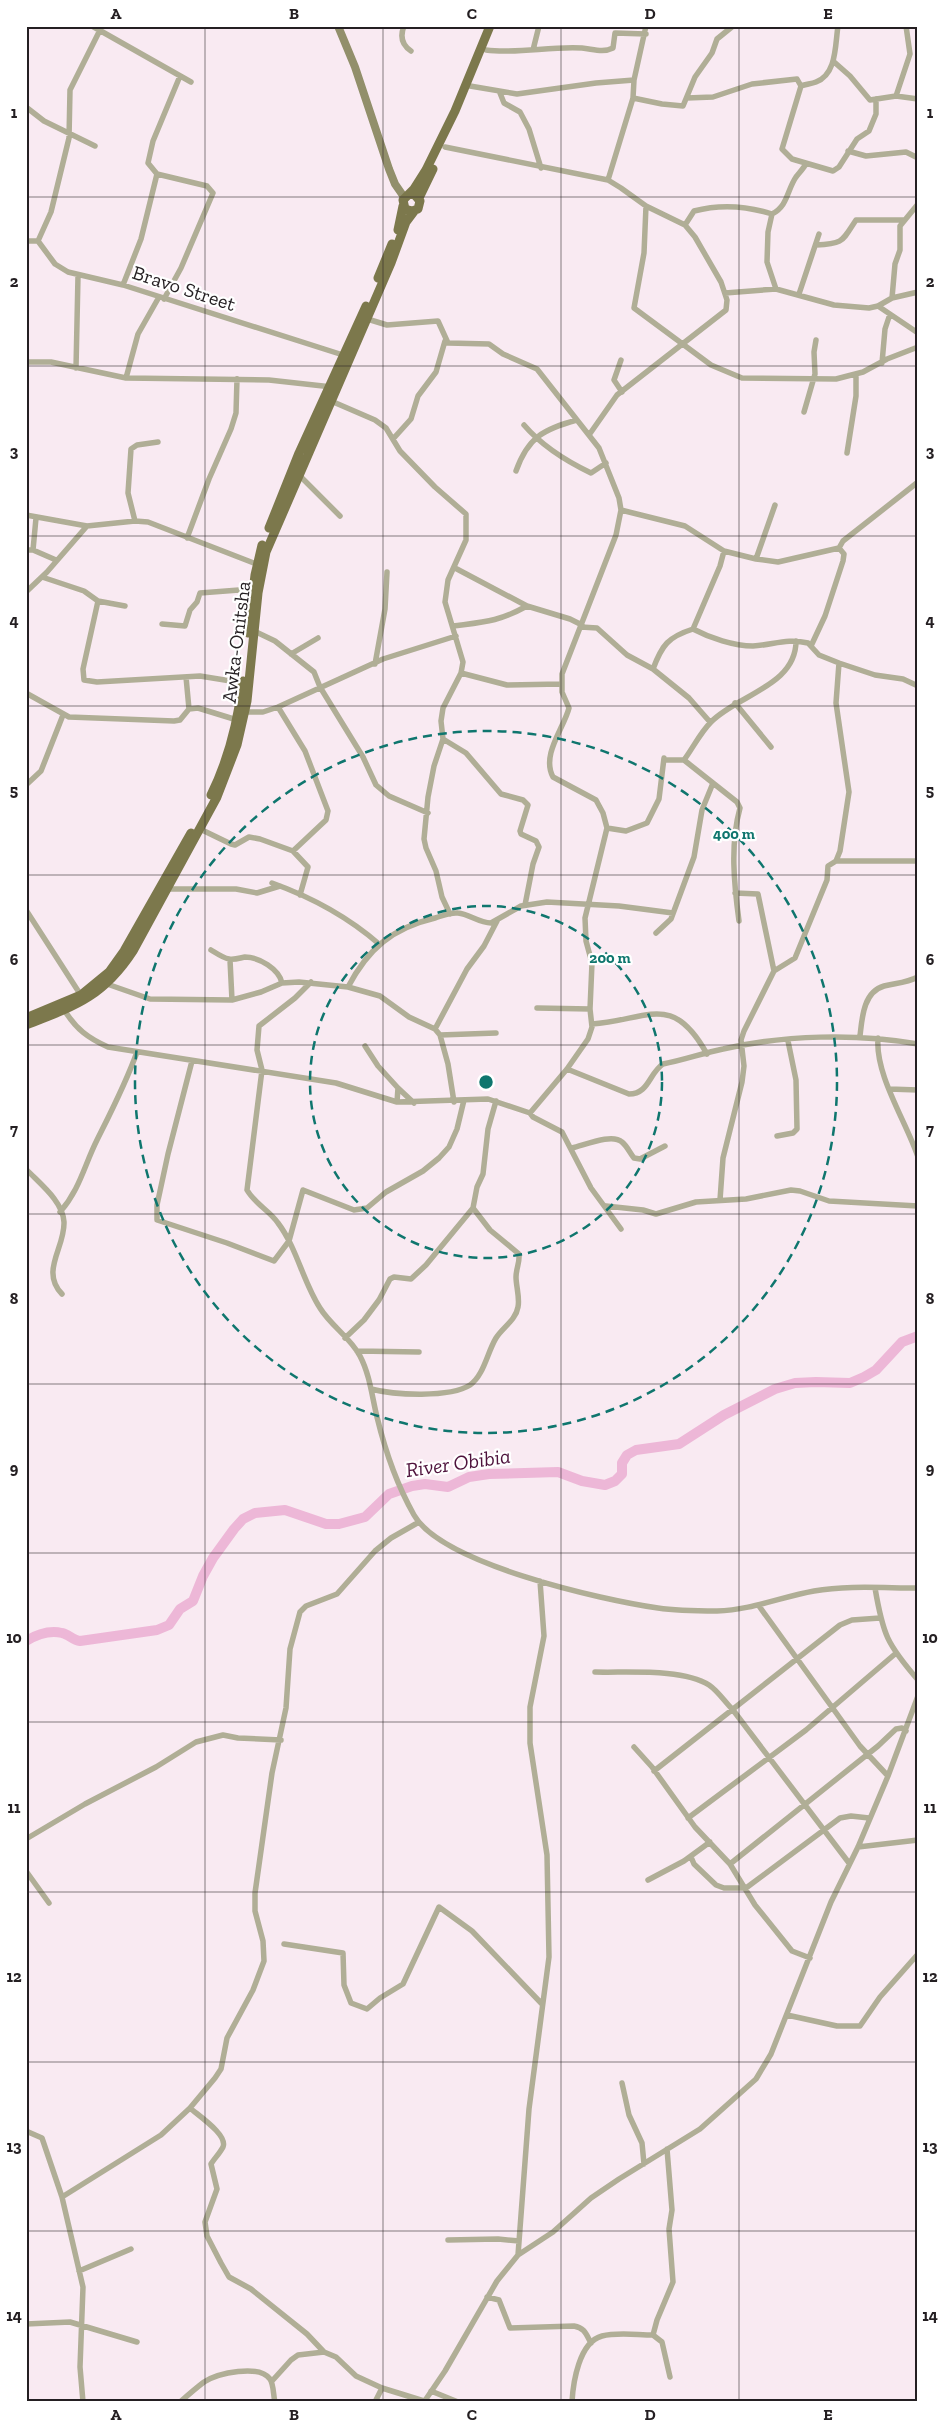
<svg xmlns="http://www.w3.org/2000/svg" width="944" height="2428" viewBox="0 0 944 2428" font-family="'Zilla Slab',serif">
	<style>
		.lines { fill: none; stroke-linecap: round; stroke-linejoin: round }
		.river { stroke: #edb7d7; stroke-width: 10 }
		.street { stroke: #b0ae96; stroke-width: 5.5 }
		.secondary { stroke: #928f6b; stroke-width: 8 }
		.primary { stroke: #7c784c; stroke-width: 9 }
		.grid { fill: none; stroke: #241f22; stroke-width: 1; stroke-opacity: 0.55 }
		.ring { fill: none; stroke: #0f766e; stroke-width: 2.5; stroke-dasharray: 9 6 }
		.labels { text-anchor: middle; stroke-width: 4.5; stroke-linejoin: round; paint-order: stroke }
		.street-label { font-size: 20px; fill: #241f22; stroke: #fff }
		.water-label { font-size: 21px; font-style: italic; fill: #4e123c; stroke: #fff }
		.centre { fill: #0f766e; stroke: #fff; stroke-width: 2.5 }
		.ring-label { font-size: 15px; text-anchor: middle; font-weight: bold; fill: #0f766e; stroke: #fff; stroke-width: 4.5; stroke-linejoin: round; paint-order: stroke }
		.neatline { fill: none; stroke: #241f22; stroke-width: 2 }
		.grid-label { font-size: 16px; text-anchor: middle; font-weight: bold; fill: #241f22 }
	</style>
	<rect width="100%" height="100%" fill="#f9eaf2"/>
	<g class="lines">
		<path class="river" d="M26,1641C36,1635 49,1630 62,1633C68,1634 73,1640 80,1641L157,1630L169,1625L180,1609L193,1601L203,1576L213,1558L234,1529L243,1519L255,1513L285,1510L326,1524H339L365,1517L389,1494L412,1486L425,1484L448,1487L469,1477L489,1474L558,1472L582,1481L605,1485L615,1481L622,1474V1463L627,1455L636,1450L679,1444L724,1415L775,1389L795,1383L816,1382L850,1383L864,1377L876,1370L902,1342L918,1336"/>
		<path class="street" d="M92,26L191,82
			M404,26C400,36 402,45 411,51
			M486,50C518,54 550,46 582,48C593,49 603,53 613,48L615,33L646,34
			M533,50L539,26
			M833,61L850,76L870,100L896,96L918,99
			M470,86L517,94L596,83L634,80
			M801,86L782,149L792,159L833,171L839,167L857,139L869,131L876,114V99
			M801,86C806,84 811,84 816,82C837,74 835,45 838,26
			M500,93L504,103L520,112L529,129L541,168
			M896,96L910,54L906,26
			M633,98L662,104L683,106L695,77L712,53L717,39L733,26
			M687,98L713,97L752,84L797,79L801,86
			M26,107L44,121L95,146
			M445,147L608,180L621,188L646,206L685,225L695,237L721,282L727,300L726,310L617,395L589,435
			M848,151L866,156L906,152L918,158
			M608,180L633,98L634,80L646,26
			M646,206L644,253L634,308L711,365L742,378L836,379L863,372L887,359L918,347
			M685,225L694,211C720,204 747,206 772,214
			M26,241H38L55,264L68,272L123,285L343,355
			M38,241L51,212L69,138L70,90L100,30
			M816,245C844,244 842,241 856,220H904
			M123,285L141,239L157,174
			M776,289L767,262L768,232L772,214C788,206 787,190 796,177C799,173 803,169 806,164
			M725,293L776,289L834,305L869,308L878,306L892,298L918,292
			M799,294L819,234
			M892,298L895,264L900,250V226L918,204
			M164,299L181,268L213,193L207,186L157,174L148,163L153,141L180,76
			M878,306L918,333
			M364,318L387,325L438,321L448,343L489,344L503,354L537,369L599,448L619,498L621,510L616,535L562,674V692L569,708C564,728 541,755 553,777L596,800L603,813L607,828L585,918L586,941L592,963L590,1009L592,1027L588,1039L567,1069L530,1113
			M621,360L614,380L622,392
			M26,362H51L126,378L269,380L332,387
			M882,363L885,329L890,314
			M76,368L78,276
			M126,378L138,334L159,297
			M331,401L375,420L386,428L400,451L435,487L466,514V540L448,580L445,602L463,662L461,673L443,708L441,721L443,739L434,766L428,797L424,839L426,848L436,871L442,897L450,914
			M804,412L815,374L814,352L816,340
			M524,425C542,446 566,461 591,473L606,463
			M393,439L411,419L418,396L436,372L445,341
			M847,453L856,396V374
			M516,471C528,437 544,429 577,420
			M299,475L340,516
			M621,510L685,526L724,551L756,559L778,562L839,548L843,541L918,482
			M26,515L87,526
			M135,521L128,493L131,449L137,445L158,442
			M187,538L209,479L231,429L236,413L237,379
			M26,550H33L56,560
			M33,550L36,518
			M756,559L775,505
			M455,568L527,606L570,619L582,625
			M42,577L84,591L98,601L125,606
			M26,592L47,572L87,526L135,521L148,522L259,565
			M98,601L83,669L84,680L97,682L200,676L243,683
			M162,624L185,626L190,610L197,602L200,593L239,590L252,593
			M453,626C484,622 498,622 527,606
			M581,627L597,628L627,655L653,669L689,698L710,722
			M693,629L720,566L724,551
			M254,631L275,641L314,672L320,687L363,757L376,785L389,796L428,813
			M811,646L825,616L843,561L844,554L839,548
			M291,654L318,638
			M375,664L385,609L387,572
			M653,669C662,645 668,637 693,629C710,638 734,646 753,646C773,645 787,638 808,643L819,655L839,663L875,675L903,679L918,686
			M461,673L507,685L561,684
			M186,677L189,709
			M26,693L69,717L174,721L180,720L189,709L198,708L237,720
			M735,703L771,747
			M278,707L305,751L328,811L326,820L293,851
			M245,712H263L278,707L383,659L456,636
			M443,739L466,753L501,794L523,800L528,805L520,831L521,834L536,841L539,847L533,864L525,905
			M664,760H684L737,802L740,808C730,844 734,884 739,921
			M684,760C693,748 700,733 711,722C737,695 796,686 796,641
			M26,785L41,771L63,715
			M607,828L626,831L647,823L659,799L664,758
			M200,829L231,844L235,845L249,837L260,839L293,851L308,867L300,895
			M836,861L840,851L849,792L836,703L839,663
			M272,883C311,897 348,917 379,944
			M166,889H236L257,893L280,886
			M735,893L758,894L774,971
			M26,910L82,997
			M656,933L671,919L694,857L702,810L713,783
			M211,950C216,953 223,958 229,959C234,960 240,958 245,957C259,957 279,969 282,983
			M230,960L232,1000
			M311,982L295,998L259,1026L257,1050L262,1070L247,1190C255,1204 270,1211 278,1223C297,1248 303,1282 320,1308C331,1326 351,1338 360,1356C370,1375 372,1397 377,1417C385,1450 397,1485 414,1515C442,1564 602,1600 658,1608C677,1611 698,1611 717,1611C751,1610 781,1597 814,1591C847,1585 884,1588 918,1588
			M107,984L150,999L232,1000L261,992L282,983L299,982L348,987L380,996L409,1017L435,1029L440,1035L448,1064L454,1102
			M348,987C368,949 392,928 435,918C442,916 450,912 458,913C469,914 479,923 491,923L521,906L547,902L619,906L673,913
			M537,1008L590,1009
			M65,1011C76,1029 88,1038 108,1047L336,1083L397,1102L488,1099L530,1113L533,1117L562,1132L591,1188L621,1229
			M592,1024C648,1020 672,991 707,1054
			M435,1029L467,969L484,946L497,921
			M440,1035L496,1033
			M860,1036C862,1019 863,992 884,986C896,983 906,983 918,977
			M878,1038C875,1075 906,1121 918,1157
			M365,1046L378,1066L398,1088L397,1102
			M192,1061L168,1154L157,1205V1220L227,1243L274,1261L289,1241L303,1190L354,1210L367,1208L386,1192L423,1171L439,1158L449,1147L457,1129L464,1100
			M567,1069L629,1094C649,1094 649,1073 663,1064C684,1060 703,1053 723,1049C785,1035 856,1033 918,1044
			M398,1088L414,1103
			M889,1089L918,1090
			M777,1136L793,1133L797,1129L796,1080L788,1041
			M572,1148C585,1145 612,1133 622,1142C627,1146 630,1153 634,1158L640,1159L665,1146
			M26,1169C39,1183 63,1201 64,1222C65,1248 40,1271 62,1294
			M720,1200L723,1158L742,1082L744,1066L741,1040L744,1031L774,971L795,958L827,880L828,866L836,861H918
			M606,1206L643,1210L656,1214L696,1202L746,1199L791,1190L800,1191L829,1201L918,1206
			M60,1212C80,1189 84,1166 97,1140C112,1110 126,1083 137,1052
			M345,1338L364,1320L379,1300L390,1279L394,1277L411,1279L426,1265L473,1208L477,1187L483,1174L488,1129L496,1101
			M357,1351L419,1352
			M371,1389C394,1395 450,1398 470,1385C484,1375 487,1353 496,1338C502,1328 516,1320 518,1307C520,1298 516,1286 516,1277C516,1269 520,1262 519,1254L490,1230L473,1208
			M875,1588C883,1635 887,1644 918,1680
			M759,1606L860,1746L888,1776
			M595,1672C627,1673 682,1668 709,1685C718,1691 725,1702 733,1710L849,1863
			M634,1747L652,1767L695,1827L730,1864L755,1905L792,1951L810,1958
			M654,1771L840,1625L852,1620L880,1618
			M688,1818L806,1730L895,1654
			M26,1839L85,1804L156,1767L196,1742L223,1735L238,1738L281,1740
			M858,1847L918,1840
			M691,1857L694,1864L716,1885L724,1888H746L840,1818L851,1816L869,1818
			M730,1864L878,1746L896,1729L902,1728L906,1731
			M26,1871L49,1903
			M648,1880L684,1861L710,1842
			M284,1944L343,1953L344,1985L351,2003L367,2009L380,1998L403,1984L439,1907L472,1931L542,2004
			M787,2015L837,2026H860L880,1997L918,1954
			M622,2083L629,2115L642,2143L644,2164
			M190,2108C199,2116 228,2135 223,2147C220,2153 214,2159 211,2164L217,2189L205,2222L207,2236L221,2263L229,2277L251,2289L307,2334L324,2352
			M26,2131L42,2138L62,2197L83,2287L80,2367L83,2402
			M62,2197L161,2135L190,2108L215,2078L221,2069L227,2038L253,1990L264,1961L263,1941L255,1911V1893L272,1773L286,1708L290,1649L300,1612L306,1606L337,1594L375,1551L391,1538L419,1522
			M448,2240L498,2239L519,2241
			M518,2255L553,2232L591,2198L619,2179L700,2129L756,2079L771,2054L831,1902L858,1847L888,1776L918,1696
			M79,2271L131,2249
			M487,2297L499,2300L510,2328L574,2326C585,2328 586,2334 591,2343
			M26,2324L70,2322L137,2342
			M653,2335L657,2320L673,2282L669,2229L672,2210L667,2149
			M272,2381L291,2360L298,2355L324,2352L336,2357L356,2376L382,2388L424,2401
			M431,2391L458,2402
			M180,2402C188,2395 196,2388 204,2382C218,2373 259,2364 270,2379C274,2385 273,2395 275,2402
			M375,2402L382,2388
			M424,2402L445,2371L497,2281L518,2255L529,2109L549,1957L547,1855L530,1743V1707L544,1636L540,1581
			M572,2402C573,2383 579,2342 602,2336C617,2332 637,2335 653,2335L662,2342L670,2377"/>
		<path class="secondary" d="M338,26L355,67L389,169L395,184L404,197"/>
		<path class="primary" d="M410,194L415,195L420,201L418,209L412,211L405,209L403,200L414,189L426,170L455,111L490,26
			M419,198L433,169
			M398,230L403,206
			M378,278L392,244
			M269,528L299,453L366,306
			M248,633L255,575L262,545
			M211,795C229,759 238,720 243,681
			M26,1018L81,995L109,972L124,951L191,833
			M26,1025C75,1006 103,997 133,951L217,797L237,745L247,701L258,593L266,552L391,263L406,222L415,210"/>
	</g>
	<path class="grid" d="M205,26V2402M383,26V2402M561,26V2402M739,26V2402M26,197H918M26,366H918M26,536H918M26,706H918M26,875H918M26,1045H918M26,1214H918M26,1384H918M26,1553H918M26,1722H918M26,1892H918M26,2062H918M26,2231H918"/>
	<g class="ring">
		<circle cx="486" cy="1082" r="176"/>
		<circle cx="486" cy="1082" r="351"/>
	</g>
	<g class="labels">
		<g class="street-label">
			<text transform="translate(184 288) rotate(18)" y="7">Bravo Street</text>
			<text transform="translate(236 642) rotate(-83)" y="7">Awka-Onitsha</text>
		</g>
		<g class="water-label">
			<text transform="translate(458 1463) rotate(-8)" y="7">River Obibia</text>
		</g>
	</g>
	<circle cx="486" cy="1082" r="8" class="centre"/>
	<g class="ring-label">
		<text x="734" y="839">400 m</text>
		<text x="610" y="963">200 m</text>
	</g>
	<rect width="944" height="2428" fill="none" stroke="#ffffff" stroke-width="55"/>
	<rect x="28" y="28" width="888" height="2372" class="neatline"/>
	<g class="grid-label">
		<text x="116" y="19">A</text>
		<text x="294" y="19">B</text>
		<text x="472" y="19">C</text>
		<text x="650" y="19">D</text>
		<text x="828" y="19">E</text>
		<text x="14" y="118">1</text>
		<text x="930" y="118">1</text>
		<text x="14" y="287">2</text>
		<text x="930" y="287">2</text>
		<text x="14" y="457">3</text>
		<text x="930" y="457">3</text>
		<text x="14" y="626">4</text>
		<text x="930" y="626">4</text>
		<text x="14" y="796">5</text>
		<text x="930" y="796">5</text>
		<text x="14" y="965">6</text>
		<text x="930" y="965">6</text>
		<text x="14" y="1135">7</text>
		<text x="930" y="1135">7</text>
		<text x="14" y="1304">8</text>
		<text x="930" y="1304">8</text>
		<text x="14" y="1474">9</text>
		<text x="930" y="1474">9</text>
		<text x="14" y="1643">10</text>
		<text x="930" y="1643">10</text>
		<text x="14" y="1813">11</text>
		<text x="930" y="1813">11</text>
		<text x="14" y="1982">12</text>
		<text x="930" y="1982">12</text>
		<text x="14" y="2152">13</text>
		<text x="930" y="2152">13</text>
		<text x="14" y="2321">14</text>
		<text x="930" y="2321">14</text>
		<text x="116" y="2420">A</text>
		<text x="294" y="2420">B</text>
		<text x="472" y="2420">C</text>
		<text x="650" y="2420">D</text>
		<text x="828" y="2420">E</text>
	</g>
</svg>
